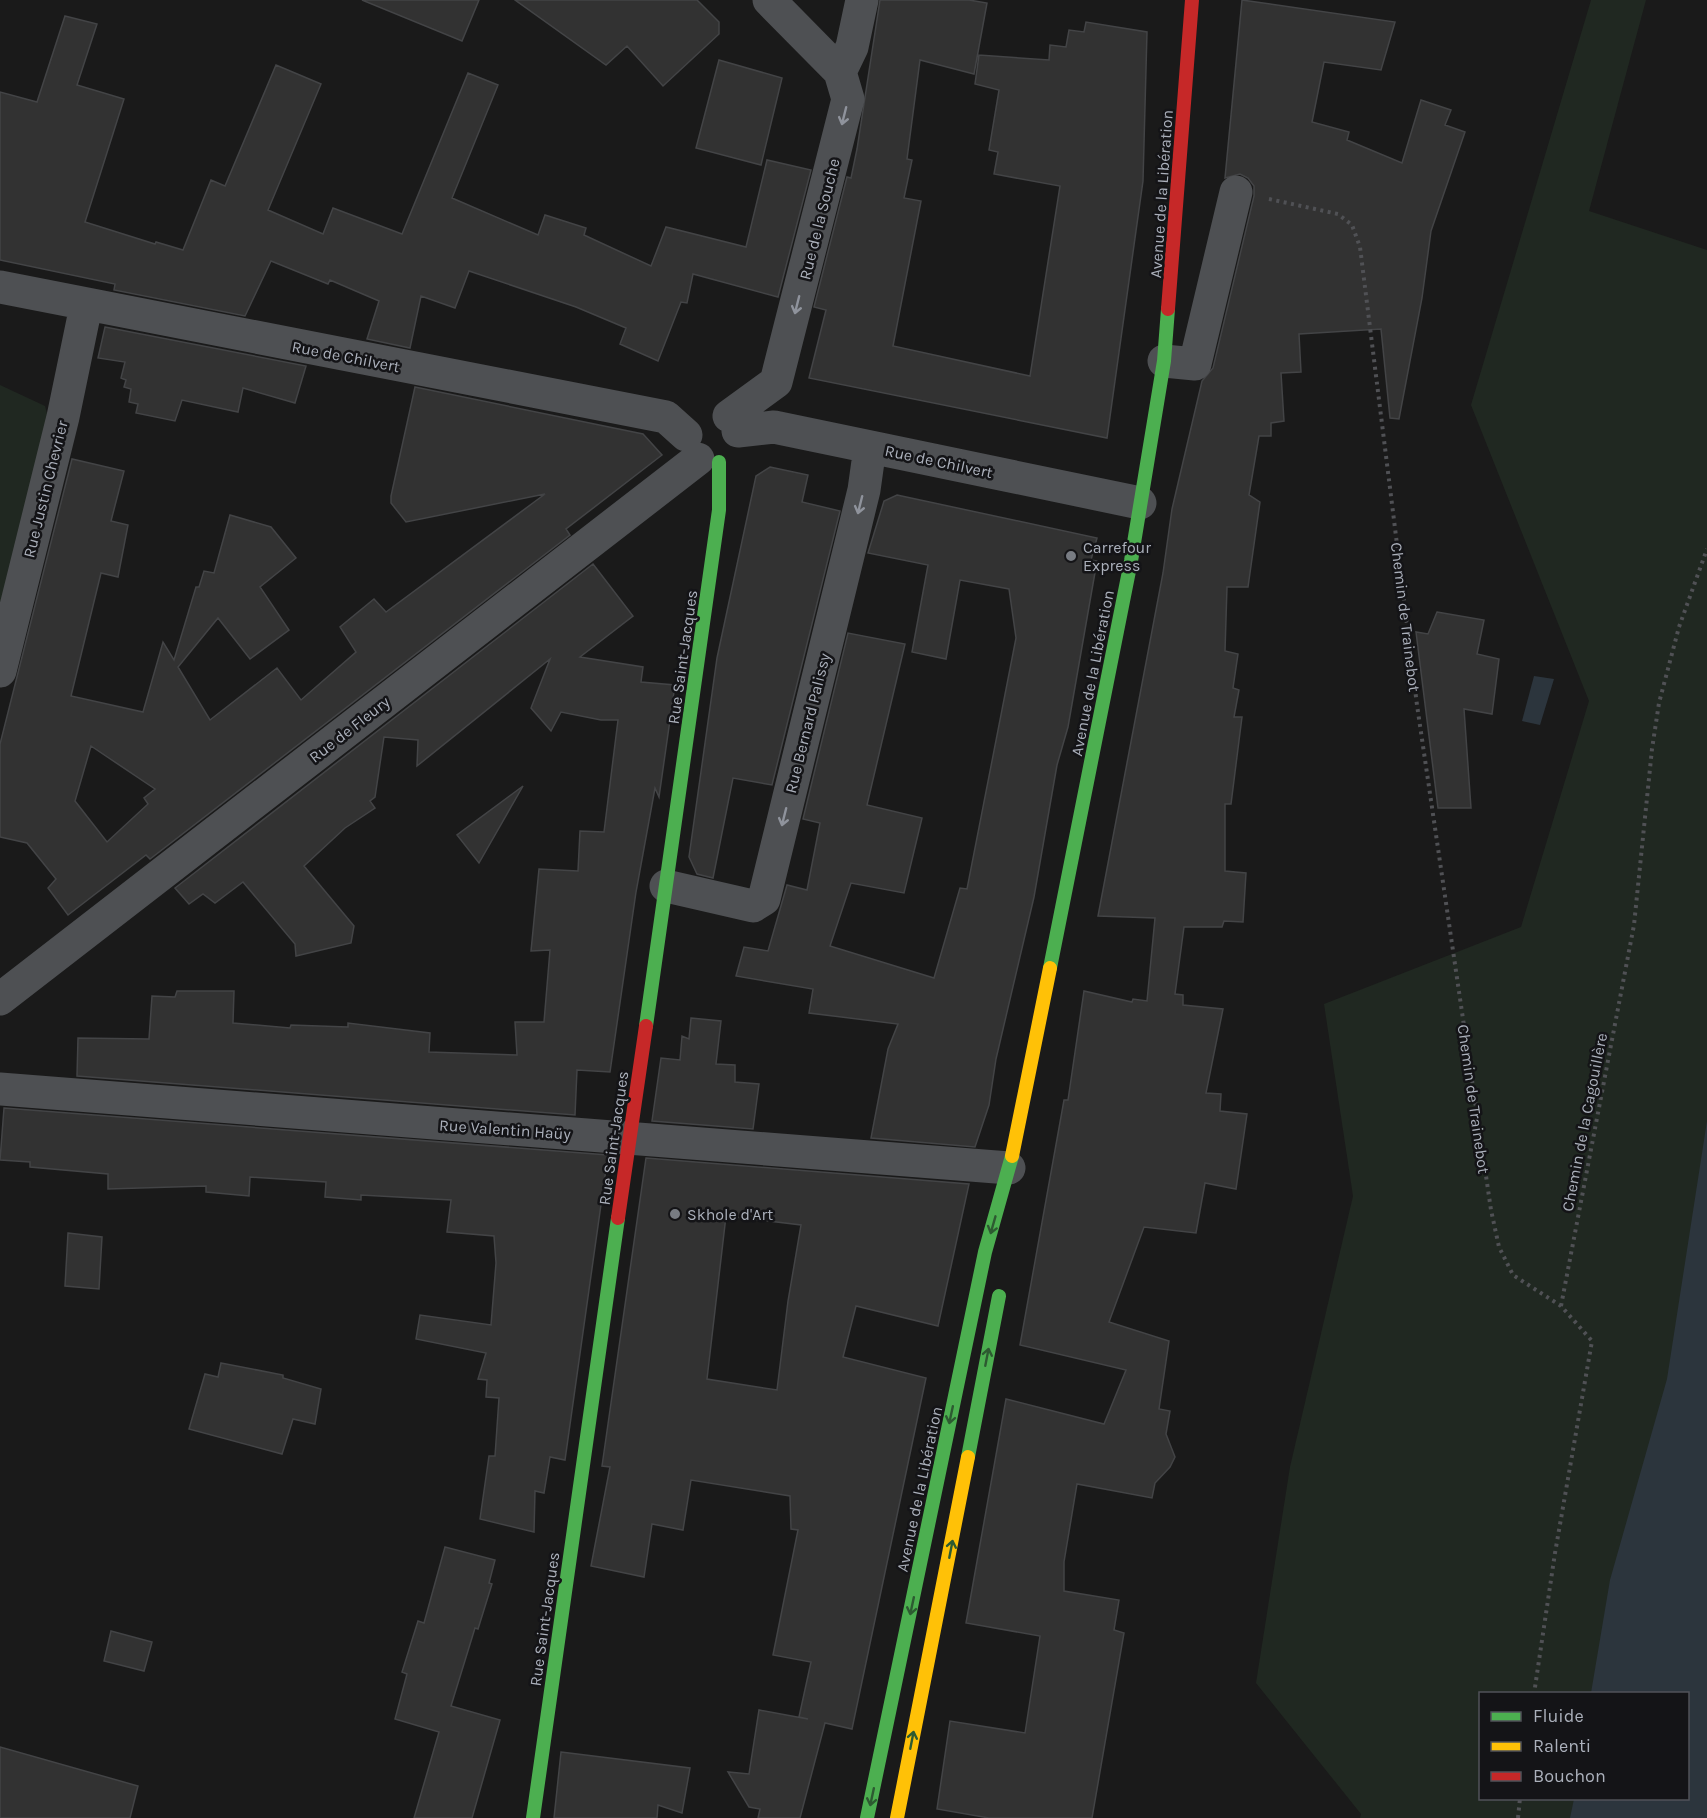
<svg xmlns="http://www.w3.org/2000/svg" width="1707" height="1818" viewBox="0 0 1707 1818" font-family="Karla,sans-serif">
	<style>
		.green { fill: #202821; fill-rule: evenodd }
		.water { fill: #2c353d }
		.building { fill: #323232; stroke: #434446; stroke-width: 1.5; fill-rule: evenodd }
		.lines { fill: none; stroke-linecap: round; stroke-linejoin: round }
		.path { stroke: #505155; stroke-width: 4; stroke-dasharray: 3 4.5; stroke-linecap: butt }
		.street { stroke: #4e5053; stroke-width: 33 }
		.fast { stroke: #4caf50; stroke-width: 14 }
		.slow { stroke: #ffc107; stroke-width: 14 }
		.jam { stroke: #c62828; stroke-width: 14 }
		.oneway { stroke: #8f939c }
		.oneway2 { stroke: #2d5a31 }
		.poi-dot { fill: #787c83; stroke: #141417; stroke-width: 2 }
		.labels { text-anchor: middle; stroke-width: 5; stroke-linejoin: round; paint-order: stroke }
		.street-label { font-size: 16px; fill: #abb0bb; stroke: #141417 }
		.poi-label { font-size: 16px; fill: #abb0bb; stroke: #141417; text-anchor: start }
	</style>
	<rect width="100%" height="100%" fill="#1a1a1a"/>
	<path class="green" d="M1591,0H1646L1589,211L1707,250V1818H1360L1361,1814L1256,1683L1290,1467L1353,1196L1324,1004L1521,927L1589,701L1471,405ZM1480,1694H1688V1798H1480Z
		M0,385L45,406L49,421L0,607Z"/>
	<path class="water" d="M1534,676L1554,679L1540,725L1522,721Z
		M1707,1121V1818H1570L1574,1799L1688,1798V1694L1591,1693L1610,1580L1667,1379Z"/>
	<path class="building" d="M362,0H479L462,41Z
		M515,0H697L719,22V34L663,86L627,46L606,65Z
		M880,0H969L987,3L974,74L920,60L907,159L912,160L904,198L921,201L893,346L1030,376L1060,186L994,174L998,152L989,150L999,90L975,84L979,55L1049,60L1050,45L1066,47L1069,30L1084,32L1086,22L1147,32L1143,181L1107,438L809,378L826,310L814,307L847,177L851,178L857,149Z
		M1242,0L1395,22L1381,70L1324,62L1312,122L1349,132L1347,140L1402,163L1421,100L1451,110L1445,125L1465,132L1431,231L1422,298L1399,419L1390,418L1381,329L1299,334L1301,372L1281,373L1284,421L1271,423V436H1259L1249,495L1260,502L1248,587H1227L1225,651L1238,654L1233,688L1239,690L1234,717H1242L1231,804H1225V871L1246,873L1243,922L1224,921L1222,927H1184L1175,994L1183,995V1005L1223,1009L1206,1093L1221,1094L1220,1111L1247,1114L1236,1189L1205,1183L1196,1233L1144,1227L1109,1322L1169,1341L1159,1409L1170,1411L1166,1434L1175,1457L1170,1467L1155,1483L1152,1498L1077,1484L1064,1562V1591L1119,1600L1114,1630L1124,1633L1092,1818H989L937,1809L950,1721L1025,1733L1040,1636L966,1623L1006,1399L1104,1424L1126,1370L1020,1345L1064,1100H1068L1084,991L1132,1002L1133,999L1147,1001L1155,918L1098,916L1163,573L1172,509L1202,381L1213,368L1254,196V186L1248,178L1240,174L1225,178Z
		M65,16L97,24L77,85L124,99L85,222L155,244L156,242L183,250L211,180L225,186L276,65L321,84L268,210L323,234L333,208L402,234L468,73L498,85L452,198L538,235L545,215L586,228L584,235L651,266L666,227L746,247L767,160L811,170L778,297L693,274L687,303L681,302L658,361L620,344L626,328L576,307L469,271L455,308L421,296L410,348L367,339L379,301L330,280L328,284L271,261L245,316L114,290L115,284L0,260V92L37,102Z
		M719,60L782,78L761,165L696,148Z
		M105,327L306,366L295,403L243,388L238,412L182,400L175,421L136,413L138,404L129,402L131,389L124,387L126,380L121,378L125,362L98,358Z
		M415,387L643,434L662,455L566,529L570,535L150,859L146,855L68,915L48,888L56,879L27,843L0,837V744L72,459L124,471L111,521L128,525L118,577L101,573L71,696L143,712L163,642L174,660L196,587H199L204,571L214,573L230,515L271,527L296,558L260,587L289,630L250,659L218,618L178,667L210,720L277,668L301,700L356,652L340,627L374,599L386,612L545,494L406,522L391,503V496ZM91,746L155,789L144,798L148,804L107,842L75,801Z
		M770,467L808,475L802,502L840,511L772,785L733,778L713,878L697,874L689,857L717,658L756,476Z
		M897,495L1097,538L1091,560L1097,561L1068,727L1057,765L1034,897L996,1059L989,1105L975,1147L871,1138L888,1049L898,1024L809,1013L813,989L736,976L744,947L768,951L787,885L807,890L820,823L803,819L848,633L905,644L867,805L922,818L904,893L851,883L830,946L934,978L960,888L967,889L1016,638L1009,589L960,580L946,659L912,652L928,565L868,553L884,501Z
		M593,564L633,616L580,657L643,667L641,682L675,685L659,797L655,788L636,892L610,1072L577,1070L575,1115L77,1076L78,1038L149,1039L152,996L175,997L177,991H234L233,1023L290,1028L291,1025L348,1027V1023L430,1033L429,1052L517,1055L515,1022H544L550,950L531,951L539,869L578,871L580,831L604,832L618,720H601L561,712L551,731L531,708L550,659L417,766L418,740L384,737L375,797L370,801L375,808L345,828L304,866L354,926L351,943L296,956L295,944L243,882L215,903L203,894L189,904L175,888Z
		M1437,612L1484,620L1477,654L1499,659L1492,714L1464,709L1471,808H1438L1416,632L1428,634Z
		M523,786L479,863L457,835Z
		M691,1018L721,1021L716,1064L735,1065V1082L759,1084L753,1129L652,1121L661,1058L680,1060L682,1036L689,1039Z
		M4,1108L608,1155L565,1460L550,1457L544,1493L535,1491L534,1532L480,1519L489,1456H495L499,1398L486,1397L487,1380L478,1379L486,1353L416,1339L420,1315L491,1325L496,1263L494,1236L447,1232L451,1200L361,1195V1200L325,1197L326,1182L250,1177L249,1196L206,1192V1186L108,1189V1174L30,1167V1162L0,1160Z
		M646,1158L969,1184L938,1326L856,1306L843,1357L926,1378L852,1729L825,1723L800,1818H758L760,1809L749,1807L728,1772L749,1774L759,1710L808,1719L799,1717L811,1662L773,1655L798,1530L791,1529L790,1496L691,1480L683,1530L652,1524L644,1577L591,1566L610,1467L602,1466ZM726,1216L801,1225L788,1301L777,1390L707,1379Z
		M68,1233L102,1237L99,1289L65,1286Z
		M221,1363L283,1375V1378L321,1389L315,1424L293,1419L282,1454L189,1429L205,1374L218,1377Z
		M445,1547L495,1560L489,1583L492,1584L478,1629L475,1628L451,1706L500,1720L472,1818H414L439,1732L395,1719L407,1674L402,1672L418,1621L424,1623Z
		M111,1631L152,1642L144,1671L104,1661Z
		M0,1747L138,1786L130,1818H0Z
		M561,1752L690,1768L682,1813L658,1805L657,1818H554Z"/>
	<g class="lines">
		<path class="path" d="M1269,199L1338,214L1352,225L1360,247L1417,705L1491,1210L1499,1247L1513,1275L1561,1306L1592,1341L1555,1553L1534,1694
			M1561,1306L1634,925L1652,749L1659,703L1679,627L1707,549
			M1518,1818L1520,1798"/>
		<path class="street" d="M769,0L840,72
			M0,287L666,417L686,435
			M1164,361L1195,364L1236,192
			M729,416L776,382L848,99L840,72L852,47L862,0
			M738,431L774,427L1140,503
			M0,671L63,417L86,306
			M666,886L753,906L764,899L864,490L870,447
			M0,999L698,459
			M0,1089L1009,1168"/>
		<path class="fast" d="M1050,968L1131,561L1164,361L1168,309
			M646,1026L719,510V462
			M968,1457L999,1296
			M533,1818L618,1218
			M867,1818L985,1252L1012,1156"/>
		<path class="slow" d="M1012,1156L1050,968
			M897,1818L968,1457"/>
		<path class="jam" d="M1168,309L1192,0
			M618,1218L646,1026"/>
	</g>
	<defs><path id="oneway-shaft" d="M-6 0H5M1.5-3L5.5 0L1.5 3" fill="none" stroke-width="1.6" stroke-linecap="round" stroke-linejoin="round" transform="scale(1.5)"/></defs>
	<g class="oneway">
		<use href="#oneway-shaft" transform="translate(844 116) rotate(104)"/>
		<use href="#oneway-shaft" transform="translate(797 305) rotate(104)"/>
		<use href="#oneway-shaft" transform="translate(860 505) rotate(104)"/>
		<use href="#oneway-shaft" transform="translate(784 817) rotate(104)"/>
	</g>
	<g class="oneway2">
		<use href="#oneway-shaft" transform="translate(993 1225) rotate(106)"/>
		<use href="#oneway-shaft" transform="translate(987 1357) rotate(-79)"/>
		<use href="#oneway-shaft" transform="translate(951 1415) rotate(102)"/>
		<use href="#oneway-shaft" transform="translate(951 1549) rotate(-79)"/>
		<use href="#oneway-shaft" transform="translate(912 1606) rotate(102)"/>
		<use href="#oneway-shaft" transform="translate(912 1740) rotate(-79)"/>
		<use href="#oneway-shaft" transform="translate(872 1797) rotate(102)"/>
	</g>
	<g class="poi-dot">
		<circle cx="1071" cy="556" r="6"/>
		<circle cx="675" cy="1214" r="6"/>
	</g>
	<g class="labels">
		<g class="street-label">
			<text transform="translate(1161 194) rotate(-86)" y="6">Avenue de la Libération</text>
			<text transform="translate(819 219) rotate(-76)" y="6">Rue de la Souche</text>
			<text transform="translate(346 356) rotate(11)" y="6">Rue de Chilvert</text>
			<text transform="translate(939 461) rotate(12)" y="6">Rue de Chilvert</text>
			<text transform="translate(45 489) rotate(-76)" y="6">Rue Justin Chevrier</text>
			<text transform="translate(1406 617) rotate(83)" y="6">Chemin de Trainebot</text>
			<text transform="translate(682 657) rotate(-82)" y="6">Rue Saint-Jacques</text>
			<text transform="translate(1092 673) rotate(-79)" y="6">Avenue de la Libération</text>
			<text transform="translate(807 723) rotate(-76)" y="6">Rue Bernard Palissy</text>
			<text transform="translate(349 729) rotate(-38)" y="6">Rue de Fleury</text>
			<text transform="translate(1474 1099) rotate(82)" y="6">Chemin de Trainebot</text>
			<text transform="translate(1584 1122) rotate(-79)" y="6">Chemin de la Cagouillère</text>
			<text transform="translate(505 1129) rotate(4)" y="6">Rue Valentin Haüy</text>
			<text transform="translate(613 1138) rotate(-82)" y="6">Rue Saint-Jacques</text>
			<text transform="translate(919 1489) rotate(-78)" y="6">Avenue de la Libération</text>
			<text transform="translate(544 1619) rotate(-82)" y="6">Rue Saint-Jacques</text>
		</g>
		<g class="poi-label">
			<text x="1083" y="553">Carrefour<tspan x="1083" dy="18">Express</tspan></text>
			<text x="687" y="1220">Skhole d'Art</text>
		</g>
	</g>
	<rect x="1479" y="1692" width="210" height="108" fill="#141417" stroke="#505259" stroke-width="1.5"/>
	<rect x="1491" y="1712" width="30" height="9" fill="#4caf50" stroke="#505259" stroke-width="1.5"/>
	<text x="1533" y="1722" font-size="18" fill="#abb0bb">Fluide</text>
	<rect x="1491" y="1742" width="30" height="9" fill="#ffc107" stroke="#505259" stroke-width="1.5"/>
	<text x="1533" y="1752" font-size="18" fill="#abb0bb">Ralenti</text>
	<rect x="1491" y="1772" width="30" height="9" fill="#c62828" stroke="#505259" stroke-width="1.5"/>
	<text x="1533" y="1782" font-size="18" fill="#abb0bb">Bouchon</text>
</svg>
